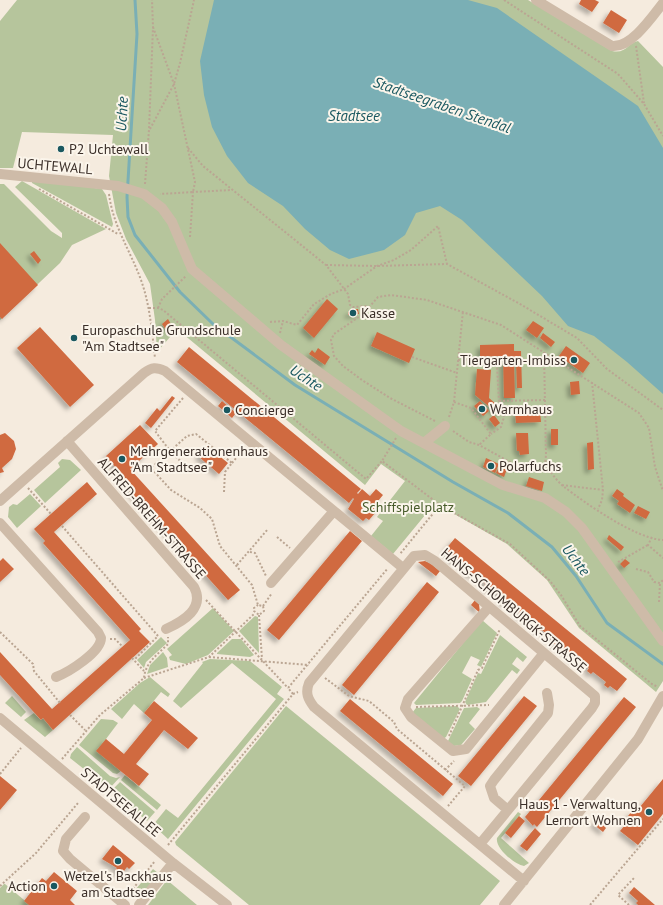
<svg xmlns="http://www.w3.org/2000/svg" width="663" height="905" viewBox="0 0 663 905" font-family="'PT Sans',sans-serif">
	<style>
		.green { fill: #b6c59c }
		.water { fill: #7aafb5 }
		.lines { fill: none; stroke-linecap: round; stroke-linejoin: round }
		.stream { stroke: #7aafb5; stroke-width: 3 }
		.building { fill: #d06a40; filter: url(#shadow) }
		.path { stroke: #baa592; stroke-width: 2; stroke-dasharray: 2 2; stroke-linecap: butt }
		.minor { stroke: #cebba8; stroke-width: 10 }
		.poi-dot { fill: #1a5860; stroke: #fbf5eb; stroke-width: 1.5 }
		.labels { text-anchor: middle; stroke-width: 4; stroke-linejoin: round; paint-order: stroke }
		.poi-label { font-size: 14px; fill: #3b2f29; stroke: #fbf5eb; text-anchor: start }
		.street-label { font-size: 14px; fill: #3b2f29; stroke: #fbf5eb }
		.park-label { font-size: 14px; fill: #475b2a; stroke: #fbf5eb }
		.water-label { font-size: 15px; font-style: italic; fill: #1a5860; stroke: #fbf5eb }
	</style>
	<defs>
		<filter id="shadow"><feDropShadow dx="-3.5" dy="3.5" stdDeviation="2" flood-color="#0004"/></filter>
	</defs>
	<rect width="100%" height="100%" fill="#f5ebde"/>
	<path class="green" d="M17,0H528L612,51C627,54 627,43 638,41L663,67V681L656,692L579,628L547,580L507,544L435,503L393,554L371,536L383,521L377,517L405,481L381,464L365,485L177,329L157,352L155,320L150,284L126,239L116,213L109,176L113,135L22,132L13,168H0V21Z
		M32,180L102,189L106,195L113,224L112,227L32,183Z
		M22,181L106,229L72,245L60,263L0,320V184H4L51,231L62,238V233L15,187Z
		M62,459L70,460L81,470L45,503L34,490L60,467L58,463Z
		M30,494L41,506L17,528L8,517L9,507L13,504L17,505Z
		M213,608L234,631L208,655L186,664L170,660L169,657L172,655L167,649Z
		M255,616L258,617L259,653L239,631Z
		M482,620L497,633L481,667L477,665L480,660L471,656L462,673L472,679L462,701L460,703L416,705L414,703Z
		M500,635L527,657L523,662L517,657L512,664L520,670L517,674L512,670L486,702L467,705L465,702L478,673L481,674Z
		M161,637L167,643L146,662L144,668L137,660Z
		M232,639H241L254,655L250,657L217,654V653Z
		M163,652L167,658L168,667L147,674L150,665Z
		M210,659L250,661L282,687L277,694L284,699L168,839L153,825L166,809L178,818L276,699L232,663L181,708L173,701L203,663L202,662Z
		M150,677L170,694L168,697L161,692L144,713L134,704L122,719L111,709L140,683Z
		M12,696L26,712L21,717L5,703Z
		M286,706L500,881L480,905H249L176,845L175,842Z
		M457,706L460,709L446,737L443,739L412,713L416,708Z
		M477,707L480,709L469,723L475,729L461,745L454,746L449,744L448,741L464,708Z
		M34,713L41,720L43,718L53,730L45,737L24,720Z
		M101,719L113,720L118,723L106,739L121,771L117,774L113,773L79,745Z
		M77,747L110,776L116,778L120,777L109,789L70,758L71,754Z
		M125,775L161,805L157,810L121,780Z
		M120,782L155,812L147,821L113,793L115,791L113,789Z
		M518,812L521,814L501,838L529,863L524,866C515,865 495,848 497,838Z
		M153,869L158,873C151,883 143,898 129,897Z
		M167,880L197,905H148Z
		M4,884H5L30,905H0V888Z"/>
	<path class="water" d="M214,0H468L497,8L638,106L663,148V394L627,362L594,336L568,326L542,296L462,220L440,206L416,213L405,235L384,250L349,259L330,250L305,229L283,206L248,183L227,156L212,127L204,95L200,61Z"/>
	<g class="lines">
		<path class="stream" d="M135,0L137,34L127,197L128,217L135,235L180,292L213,324L295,385L453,482L508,513L552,547L576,576L607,623L663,664"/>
	</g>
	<path class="building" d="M581,0H595L599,2L592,12L579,4Z
		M611,10L627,20L619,33L603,23Z
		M0,243L38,285L2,319L0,317Z
		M34,251L41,260L38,264L30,254Z
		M327,299L338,309L314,338L303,328Z
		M353,309H358L359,314L348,315V312L353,311Z
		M168,319L172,326L166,330L162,324Z
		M533,321L544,328L537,338L526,330Z
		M40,327L94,385L70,407L17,348Z
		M377,332L415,349L409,363L371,346Z
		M543,333L555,342L551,347L540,338Z
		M514,344V351H521L522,388H517L516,361H514L515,398H504L503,356L480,357V345Z
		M566,346L590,363L583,373L559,356Z
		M189,347L361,489L357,493L358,494L362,489L370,496L376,489L383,495L378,501L382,505L369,520L366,518L363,521L348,509L354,499L353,498L349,503L177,362Z
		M318,348L330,357L325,365L309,354L312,350L315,353Z
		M477,369L491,370L489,398L502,409L498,414L475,395Z
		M579,381L580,394L571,395L570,382Z
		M172,396L175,398L151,428L145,423L157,408L160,411Z
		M222,401L236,413L232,418L218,406Z
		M480,401L489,411L483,416L474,406Z
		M528,411H540L541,422L516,423L515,412Z
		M494,415L500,423L495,427L489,419Z
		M140,425L158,444L130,469L240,590L228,600L119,479L123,476L106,456Z
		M551,429H558V445H551Z
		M5,433L14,441L16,449L12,459L2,468L4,472L0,473V435Z
		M516,433H528L529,454L520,455L519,451H517Z
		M593,442L594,469L588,470L587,443Z
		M207,446L228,463L219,474L198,456Z
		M486,458L499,464L495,473L483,467Z
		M500,465L507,469L504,477L496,473Z
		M529,477L544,482L542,491L526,486Z
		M87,482L97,494L54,532L141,629L139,631L150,642L53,730L43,718L41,720L0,675V652L52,709L130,640L43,543L45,541L34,529Z
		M617,489L624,494L623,496L635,505L630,513L617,504L619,501L612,496Z
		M638,506L650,512L646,519L634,513Z
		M350,531L362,541L279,640L267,630Z
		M609,535L624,547L621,551L607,539Z
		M455,538L627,679L617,691L610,686L608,688L604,685L606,682L593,672L591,674L587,671L589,668L576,658L574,660L570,657L571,654L558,644L557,646L554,644L552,642L554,640L542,630L540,632L535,628L537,626L524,615L523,618L520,616L518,614L520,612L507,601L505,604L501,600L503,598L490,587L488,590L484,586L486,584L473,573L471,576L467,572L469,570L456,559L454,561L450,558L451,556L445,550Z
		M3,558L14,569L0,582V561Z
		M625,559L630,563L624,568L620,564Z
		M425,561L430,563L440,571L436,576L418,562Z
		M427,582L439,592L354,695L342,685Z
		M475,600L479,604L480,613L471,605Z
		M524,696L537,706L471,786L458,776Z
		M624,697L636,707L537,827L534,824L533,826L525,817Z
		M350,699L453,784L443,796L340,711Z
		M154,701L198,738L188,749L164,730L136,764L149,774L139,786L96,751L106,739L124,754L152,720L144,713Z
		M0,776L17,790L0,810Z
		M663,779V814L638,845L620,831L631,818L628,816L632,811L635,813Z
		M519,816L525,821L511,838L505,833Z
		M597,819L606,828L603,832L593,824Z
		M535,828L541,834L527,851L520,846Z
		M113,845L135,863L129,869L127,867L121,875L115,870L117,868L102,859Z
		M54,872L77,891L70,900L75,905H29L24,901L42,878L46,881Z
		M634,887L655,905H638L636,903L638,901L629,893Z"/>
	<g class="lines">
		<path class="path" d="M504,0L618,74L644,104L663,136
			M153,27L174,84L195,182L193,192L160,194
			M636,46L644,103
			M150,129L174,84L180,63L194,0
			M188,148L203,166L326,265L348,294L350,305L353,307L368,306
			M145,184L149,130L153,27L152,0
			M39,189L118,234
			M109,194C113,226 130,250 141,280C150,305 152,332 155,358
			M190,237L193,192L232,190
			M326,265L377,266L447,264L520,304L577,338L607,369L663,410
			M149,308H158L163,310L366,479L382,461
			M158,308L162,299L186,276
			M270,322L283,321L297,325L314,304L331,294L344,289L377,266L394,260L411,250L438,226L447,264
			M280,333L283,321
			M544,352L546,455L545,464
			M412,357L457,373
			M458,360L490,359L497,365L499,401L503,408L504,417L501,427L491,434
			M592,382L603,490L602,500L598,509
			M183,398L155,431C165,444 180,467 198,470
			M499,401L545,400
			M454,402L471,408L491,434L479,445
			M449,417L454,402L463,311
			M435,421L390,398L362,380L343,366L334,356L331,340L334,334L363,314L378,297L391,295L427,300L501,325L639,413L649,428L655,467L663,491
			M453,431L469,442L479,445L519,467L545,464C550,471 556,480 563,486C585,503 636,539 663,540
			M396,438L382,461L440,505L400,554
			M232,463L244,449
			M562,485L603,490
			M28,488L51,514
			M224,492L225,472L232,463L196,434L187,436L151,468L171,490L200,508L212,519L220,546L252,585L258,605L263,606L264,611L259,615L254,611V608L258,605
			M440,505L510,544L550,581L561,595L580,626L652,684L658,687
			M62,526L158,636L134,660
			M277,537L290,548
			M652,537L648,545L663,558
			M250,552L255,553L266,576
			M618,562L648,545
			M237,565L268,529
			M636,569L648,572L654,582L660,583L663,580
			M206,600L288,688
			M659,602L660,583
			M263,606L272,593
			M259,615L262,659
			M0,632L33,664L34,671L60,703
			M110,639H115L122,646
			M209,657L309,665
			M132,658L144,671
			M144,678L209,657L255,613
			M325,678L349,696L369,701L394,722L397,729L465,786L448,806
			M293,694L288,688L388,568
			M416,707L489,705
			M70,715L85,730
			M449,736L478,670L482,668L500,629
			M62,759L100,715L144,678C145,663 158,654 168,644V637
			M445,770L454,761
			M0,774L21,748
			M168,845L293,694L298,692
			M0,886L36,853L78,803
			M128,895L155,861
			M590,905L663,819
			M629,905L618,895L634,878"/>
		<path class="minor" d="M536,0L612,46C631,48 652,17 663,3
			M0,174L118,186L144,194L162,208L172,222L192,269L281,345L401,431L503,485L545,498L566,512L582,528L663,641
			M67,441L194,587C205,608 184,621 166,629
			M424,443L445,426
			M0,501L144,373C152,367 156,367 165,371L334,511L271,583
			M334,511L403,568
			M0,523L98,632L101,638C101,652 69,672 56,677
			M489,607L408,699L405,708L411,717L453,751L466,749L544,653
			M0,718L173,863L227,905
			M508,810L494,798L490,786L494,780L548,713L549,705L547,693
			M85,817L66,839L63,851L70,859L125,905
			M480,844L592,708L595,703V696L435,561L425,555L414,556L309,683C305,693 308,699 314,707L524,881
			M139,905L173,863
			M504,905L638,739L663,696"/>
	</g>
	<g class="poi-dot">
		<circle cx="61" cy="149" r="4"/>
		<circle cx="353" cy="313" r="4"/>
		<circle cx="74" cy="338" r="4"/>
		<circle cx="574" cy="360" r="4"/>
		<circle cx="482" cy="409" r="4"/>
		<circle cx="227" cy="410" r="4"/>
		<circle cx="122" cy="459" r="4"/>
		<circle cx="491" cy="466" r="4"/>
		<circle cx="649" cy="812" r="4"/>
		<circle cx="118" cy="861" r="4"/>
		<circle cx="54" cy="886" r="4"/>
	</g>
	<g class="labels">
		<g class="poi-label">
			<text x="69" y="154">P2 Uchtewall</text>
			<text x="361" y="318">Kasse</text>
			<text x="82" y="335">Europaschule Grundschule<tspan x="82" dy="16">"Am Stadtsee"</tspan></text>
			<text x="566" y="365" text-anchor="end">Tiergarten-Imbiss</text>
			<text x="490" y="414">Warmhaus</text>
			<text x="235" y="415">Concierge</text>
			<text x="130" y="456">Mehrgenerationenhaus<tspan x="130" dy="16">"Am Stadtsee"</tspan></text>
			<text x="499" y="471">Polarfuchs</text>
			<text x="641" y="809" text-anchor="end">Haus 1 - Verwaltung,<tspan x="641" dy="16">Lernort Wohnen</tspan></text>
			<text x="118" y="881" text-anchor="middle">Wetzel's Backhaus<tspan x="118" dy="16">am Stadtsee</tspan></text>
			<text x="46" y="891" text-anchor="end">Action</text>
		</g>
		<g class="street-label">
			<text transform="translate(55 166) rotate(5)" y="5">UCHTEWALL</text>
			<text transform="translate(152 518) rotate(49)" y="5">ALFRED-BREHM-STRASSE</text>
			<text transform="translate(514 610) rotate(40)" y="5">HANS-SCHOMBURGK-STRASSE</text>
			<text transform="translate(121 802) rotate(40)" y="5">STADTSEEALLEE</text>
		</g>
		<g class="park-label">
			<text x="408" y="512">Schiffspielplatz</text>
		</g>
		<g class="water-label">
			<text transform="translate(442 105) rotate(19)" y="5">Stadtseegraben Stendal</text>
			<text transform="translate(122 114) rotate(-87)" y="5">Uchte</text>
			<text x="354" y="121">Stadtsee</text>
			<text transform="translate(306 378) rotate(33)" y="5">Uchte</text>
			<text transform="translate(576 560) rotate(52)" y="5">Uchte</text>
		</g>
	</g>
</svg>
